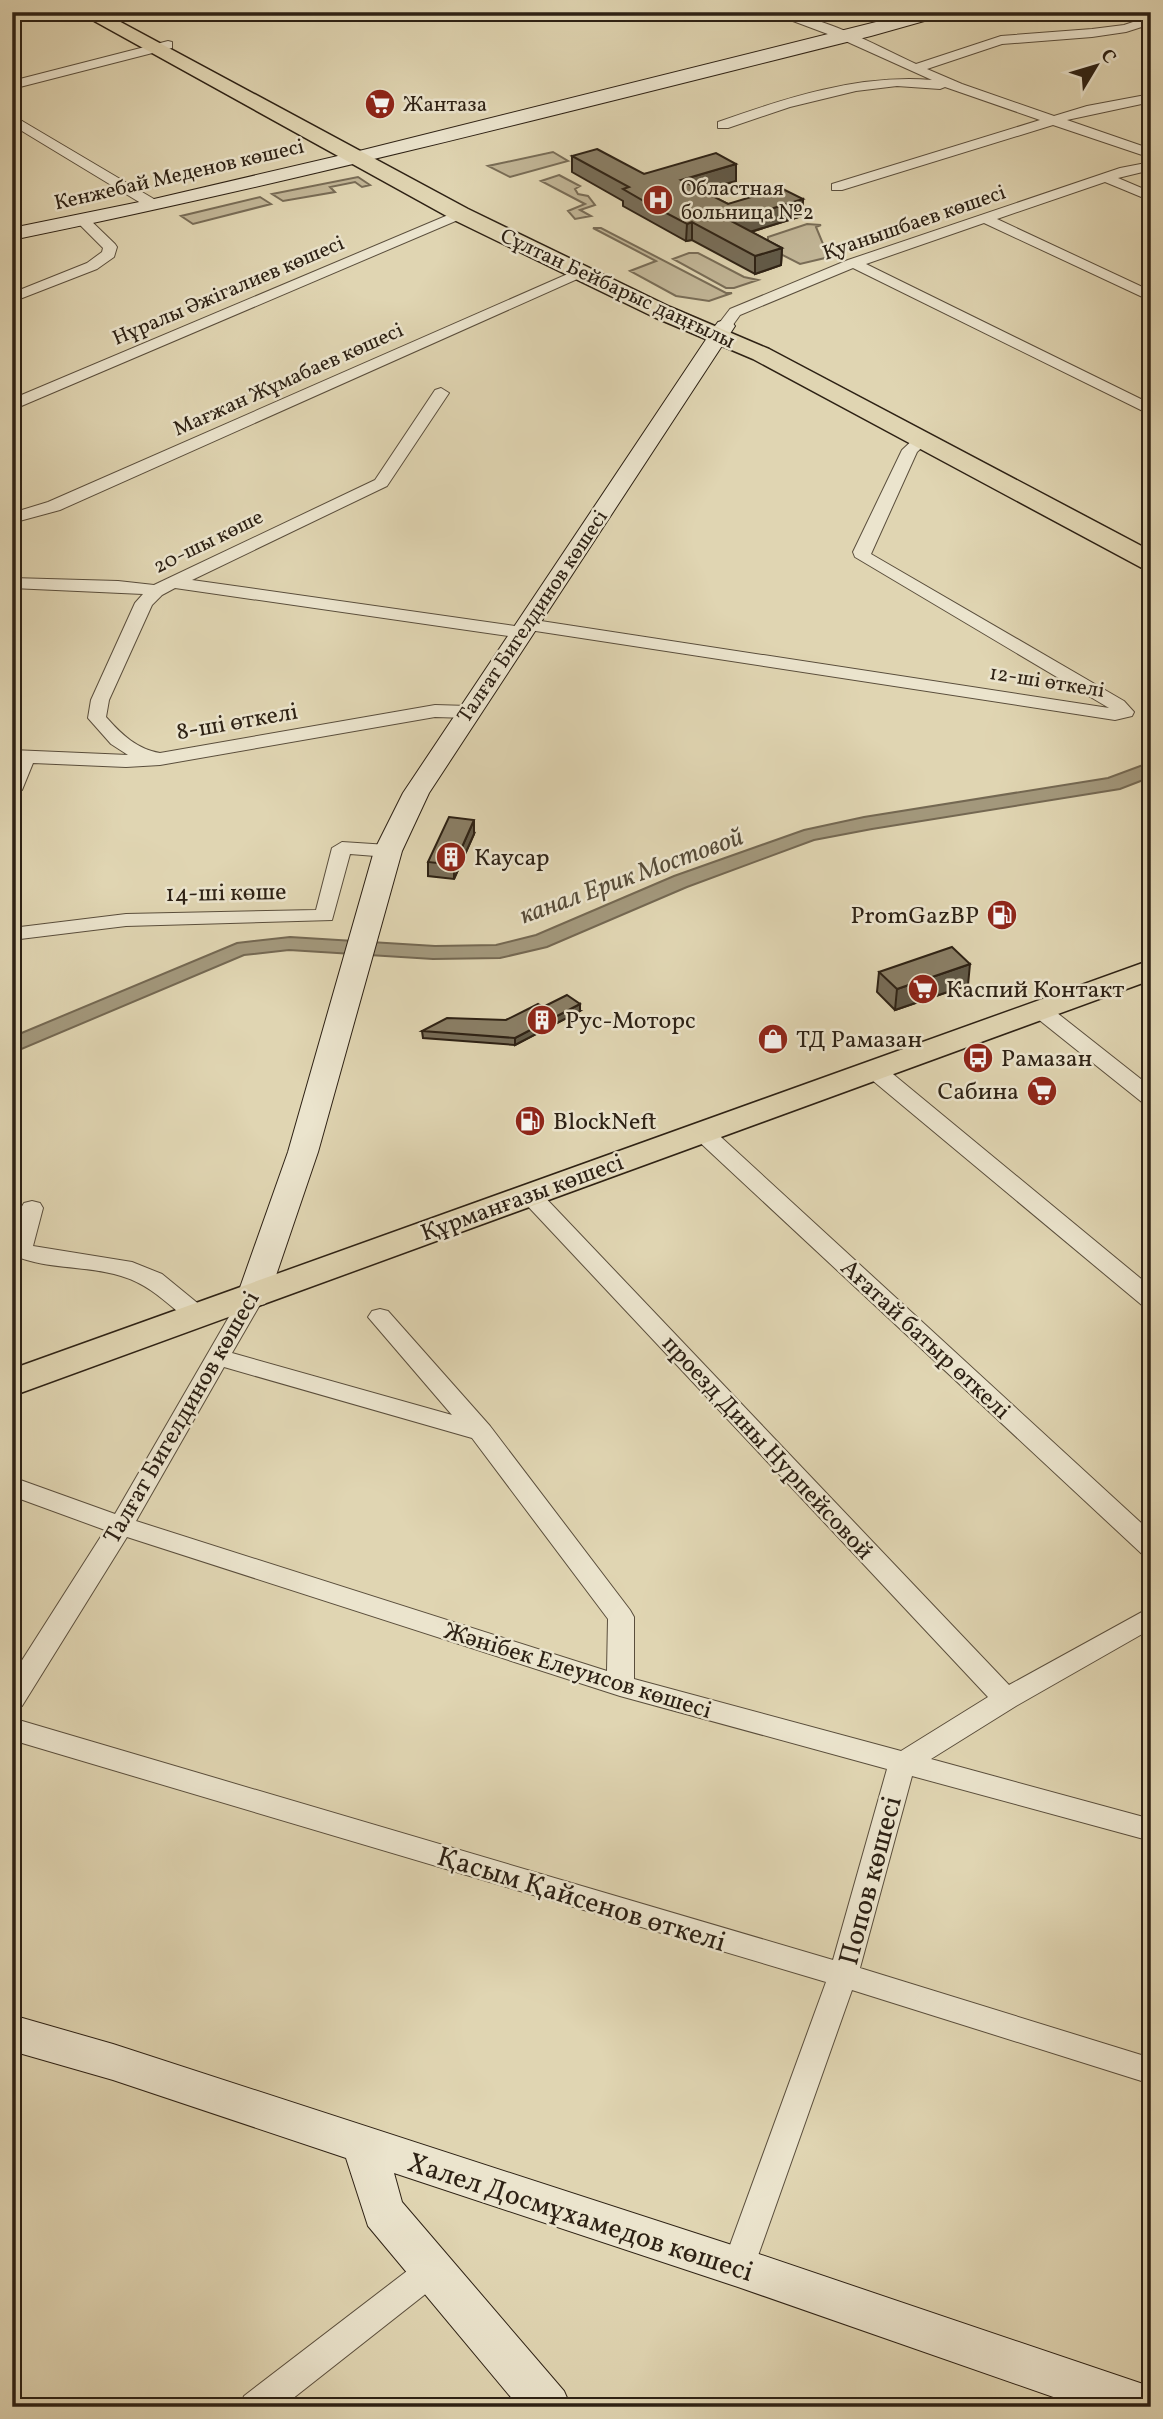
<svg xmlns="http://www.w3.org/2000/svg" width="1163" height="2419" viewBox="0 0 1163 2419" font-family="Vollkorn,serif">
	<style>
		.green { fill: #c2b697; stroke: #786c56; stroke-width: 2 }
		.water { fill: #a3987c; stroke: #746852; stroke-width: 2 }
		.lines { fill: none; stroke-linecap: round; stroke-linejoin: round }
		.street-casing { stroke: #5a4e3c; stroke-width: 2 }
		.secondary-casing { stroke: #2d2114; stroke-width: 2 }
		.primary-casing { stroke: #2d2114; stroke-width: 3 }
		.street { fill: #ebe4cd; fill-rule: evenodd }
		.secondary { fill: #ebe4cd; fill-rule: evenodd }
		.primary { fill: #e0d5b2; fill-rule: evenodd }
		.wall { fill: #776d58; stroke: #2d2114; stroke-width: 2 }
		.shaded-wall { fill: #615947; stroke: #2d2114; stroke-width: 2 }
		.building { fill: #8a7f66; stroke: #2d2114; stroke-width: 2 }
		.labels { text-anchor: middle; stroke-width: 5; stroke-linejoin: round; paint-order: stroke }
		.far-poi-label { font-size: 21px; fill: #2d2114; stroke: #ebe4cd; text-anchor: start }
		.far-street-label { font-size: 21px; fill: #2d2114; stroke: #ebe4cd }
		.street-label { font-size: 24px; fill: #2d2114; stroke: #ebe4cd }
		.poi-label { font-size: 24px; fill: #2d2114; stroke: #ebe4cd; text-anchor: start }
		.water-label { font-size: 26px; font-style: italic; fill: #564b38; stroke: #ebe4cd }
		.near-street-label { font-size: 28px; fill: #2d2114; stroke: #ebe4cd }
	</style>
	<rect width="100%" height="100%" fill="#e0d5b2"/>
	<filter id="stains"><feTurbulence type="fractalNoise" baseFrequency=".00286" numOctaves="4"/><feColorMatrix values="0 0 0 0 .2 0 0 0 0 .09 0 0 0 0 .02 0 0 0 .5 -.17"/></filter>
	<radialGradient id="worn" r=".72"><stop offset=".6" stop-color="#630" stop-opacity="0"/><stop offset="1" stop-color="#630" stop-opacity=".3"/></radialGradient>
	<path class="green" d="M553,152L568,161L510,177L488,166Z
		M559,175L580,186L575,189L578,194L588,196L595,205L580,210L591,216L575,219L568,211L585,204L541,181Z
		M358,177L370,185L362,187L355,182L330,187L335,192L283,201L272,194Z
		M260,197L271,204L193,224L181,216Z
		M807,224L821,225L816,227L828,256L825,258L800,264L763,245L768,243V237Z
		M593,228H601L726,293H732L709,301L676,296L630,271L656,261Z
		M689,253H698L744,277L758,280L734,288H726L673,259Z"/>
	<path class="water" d="M1151,762V777L1120,789L872,829L814,840L687,887L547,947L500,958L433,959L289,950L244,955L12,1053V1037L237,943L290,937L435,946L496,945L536,935L674,876L804,830L864,817L1108,778Z"/>
	<g class="lines">
		<g class="street-casing">
			<path id="street" d="M769,12C817,12 873,44 916,64L1001,36L1092,29L1124,25L1151,16V24L1126,32L1092,37L1002,44L927,69L962,84L1054,116L1087,106L1151,94V102L1067,120L1151,149V158L1053,125L842,190H832V184L1040,120L945,87L940,89L897,86L856,91L790,107L728,128H718V122C786,98 859,74 932,80L841,39Z
				M864,12H881L902,24L896,28L892,27Z
				M168,41L172,42V48L12,89V81Z
				M12,115L159,202L161,205L154,209L149,208L12,125Z
				M1151,162V170L1118,178L1151,192V201L1105,182L997,219L1151,291V301L984,223L866,264L1151,404V415L853,268L740,315L730,329L725,331L717,326L730,309L848,260L1120,168Z
				M460,210L467,214L465,217L12,410V399Z
				M82,216L87,217L115,244L117,247L114,257L97,269L12,302V293L87,263L102,252L103,248L75,220Z
				M579,269L586,273L584,276L60,510L12,523V513L48,502Z
				M441,388L449,393L387,486L192,580L522,627L519,624L522,620L528,619L1109,708L855,557L853,552L902,450L917,436L923,434L931,439L917,452L871,554L1124,701L1134,712L1132,716L1115,720L529,630L532,633L529,637L523,638L175,588L162,595L152,605L109,700L106,717C122,735 137,749 160,753L435,705L468,706L477,712L468,718L435,717L160,765L126,767L33,763L22,790L12,796L15,762H12V750L128,755L111,744L88,718L91,700L135,603L143,594L12,588V578L118,581L154,585L375,480L435,390Z
				M342,842L388,845L398,851L388,857L350,854L332,920L126,926L12,940V928L126,914L316,910L332,848Z
				M1040,1004L1047,1005L1151,1087V1105L1143,1103L1033,1015L1029,1010L1033,1005Z
				M874,1063L882,1065L1151,1287V1308L1143,1306L866,1075L863,1070L866,1065Z
				M702,1125L710,1127L1151,1532V1556L1142,1554L694,1137L691,1132L694,1127Z
				M530,1188L538,1190L1009,1685L1151,1607V1629L1016,1706L931,1759L1151,1819V1841L912,1776L860,1968L1151,2058V2084L852,1990L754,2267L749,2277L738,2282L727,2277L722,2267L826,1982L12,1740V1718L833,1960L887,1769L620,1696L127,1537L22,1706L12,1709V1676L105,1530L12,1496V1477L115,1514L241,1296L245,1290L253,1288L261,1290L265,1296L232,1353L452,1415L368,1317L372,1311L380,1309L388,1311L490,1426L630,1610L634,1617V1679L901,1751L988,1697L522,1200L519,1195L522,1190ZM224,1367L472,1438L608,1619L607,1671L136,1521Z
				M32,1201L40,1203L43,1208L33,1246L132,1262L162,1274L206,1310L210,1316L206,1322L198,1324L190,1322C168,1304 149,1284 121,1276C86,1265 47,1270 13,1255C11,1238 14,1218 24,1203Z
				M431,2256L442,2261L447,2271L442,2281L282,2407H240L244,2396L420,2261Z"/>
		</g>
		<g class="secondary-casing">
			<path id="secondary" d="M916,12H944L942,16L871,36C586,107 301,181 12,240V228L154,199L355,152Z
				M725,320L732,322L735,326L429,793L402,851L318,1152L269,1296L265,1304L253,1307L241,1304L237,1296L288,1152L374,851L403,793L715,326L718,322Z
				M12,2015L113,2044L738,2247L1146,2385L1151,2387V2407H1082L738,2287L394,2173L402,2202L564,2391L571,2407H519L368,2226L346,2158L113,2080L12,2051Z"/>
		</g>
		<g class="primary-casing">
			<path id="primary" d="M78,12H102L468,209L670,307L769,349L1151,551V570L1142,568L753,359L654,317L452,219Z
				M1151,960V980L12,1396V1369Z"/>
		</g>
		<use href="#street" class="street"/>
		<use href="#secondary" class="secondary"/>
		<use href="#primary" class="primary"/>
	</g>
	<path class="wall" d="M572,156L644,174L736,164V181L701,191L728,204L803,199L802,216L751,232L782,248L781,265L755,274L692,240L686,241L623,206V201L572,172Z
		M474,834L454,879L428,876V862Z
		M879,972L968,985L895,1010L877,992Z
		M543,1007L580,1011L515,1045L423,1038L422,1031L506,1020Z"/>
	<path class="shaded-wall" d="M736,164V181L680,197L681,180Z
		M803,199L802,216L730,238L731,221Z
		M692,222V240L686,241L687,224Z
		M782,248L781,265L755,274V256Z
		M474,820V834L454,879V865Z
		M970,964L968,985L895,1010L897,989Z
		M580,1004V1011L515,1045V1038Z"/>
	<path class="building" d="M597,149L644,174L716,153L736,164L681,180L728,204L781,188L803,199L731,221L782,248L755,256L692,222L687,224L649,204L623,189L629,187L572,156Z
		M449,817L474,820L454,865L428,862Z
		M952,947L970,964L897,989L879,972Z
		M567,995L580,1004L515,1038L422,1031L447,1018L506,1020L538,1004L543,1007Z"/>
	<defs>
		<g id="supermarket-disc" transform="scale(1.575)"><circle r="9.5" fill="#8f2418" stroke="#ebe4cd"/><path d="M-6-5.5h2.5l.6 2H6L4.5 2H-2.5L-4.4-4H-6ZM-1.5 3.2a1.3 1.3 0 1 0 .1 0ZM3 3.2a1.3 1.3 0 1 0 .1 0Z" fill="#fff"/></g>
		<g id="hospital-disc" transform="scale(1.575)"><circle r="9.5" fill="#8f2418" stroke="#ebe4cd"/><path d="M-5-5h3v3.5h4V-5h3V5h-3V1.5h-4V5h-3Z" fill="#fff"/></g>
		<g id="building-disc" transform="scale(1.575)"><circle r="9.5" fill="#8f2418" stroke="#ebe4cd"/><path d="M-4-6H4V6H1V3H-1V6H-4ZM-2.5-4.3h1.7v1.8h-1.7ZM.8-4.3h1.7v1.8H.8ZM-2.5-1h1.7V.8h-1.7ZM.8-1h1.7V.8H.8Z" fill="#fff"/></g>
		<g id="fuel-disc" transform="scale(1.575)"><circle r="9.5" fill="#8f2418" stroke="#ebe4cd"/><path d="M-5.5-6h7V0h2V4h1.3V-2.5L3-4.5l.8-.8L6-3V5H2.5V1h-1V6h-7ZM-4.2-4.7v3.2H.2V-4.7Z" fill="#fff"/></g>
		<g id="shop-disc" transform="scale(1.575)"><circle r="9.5" fill="#8f2418" stroke="#ebe4cd"/><path d="M-5-2.5h2.3a2.7 3.5 0 0 1 5.4 0H5L5.5 6h-11ZM-1.5-2.5h3a1.5 2.3 0 0 0-3 0Z" fill="#fff"/></g>
		<g id="bus-disc" transform="scale(1.575)"><circle r="9.5" fill="#8f2418" stroke="#ebe4cd"/><path d="M-5-6H5V4H4V6H2V4H-2V6H-4V4H-5ZM-3.5-4V0h7V-4ZM-3.5 1.2v1.5H-2V1.2ZM2 1.2v1.5H3.5V1.2Z" fill="#fff"/></g>
	</defs>
	<g fill-rule="evenodd">
		<use href="#supermarket-disc" x="380" y="104"/>
		<use href="#hospital-disc" x="658" y="200"/>
		<use href="#building-disc" x="451" y="857"/>
		<use href="#fuel-disc" x="1002" y="915"/>
		<use href="#supermarket-disc" x="923" y="989"/>
		<use href="#building-disc" x="542" y="1020"/>
		<use href="#shop-disc" x="773" y="1039"/>
		<use href="#bus-disc" x="978" y="1058"/>
		<use href="#supermarket-disc" x="1042" y="1091"/>
		<use href="#fuel-disc" x="530" y="1121"/>
	</g>
	<g class="labels">
		<g class="far-poi-label">
			<text x="403" y="111">Жантаза</text>
			<text x="681" y="195">Областная<tspan x="681" dy="24">больница №2</tspan></text>
		</g>
		<g class="far-street-label">
			<text transform="translate(179 174) rotate(-13)" y="7">Кенжебай Меденов көшесі</text>
			<text transform="translate(914 222) rotate(-19)" y="7">Қуанышбаев көшесі</text>
			<text transform="translate(618 288) rotate(25)" y="7">Сұлтан Бейбарыс даңғылы</text>
			<text transform="translate(228 290) rotate(-23)" y="7">Нұралы Әжiгалиев көшесi</text>
			<text transform="translate(288 379) rotate(-24)" y="7">Мағжан Жұмабаев көшесі</text>
			<text transform="translate(208 541) rotate(-26)" y="7">20-шы көше</text>
			<text transform="translate(532 616) rotate(-56)" y="7">Талғат Бигелдинов көшесі</text>
			<text transform="translate(1047 681) rotate(9)" y="7">12-ші өткелі</text>
		</g>
		<g class="street-label">
			<text transform="translate(237 721) rotate(-10)" y="8">8-ші өткелі</text>
			<text transform="translate(226 892) rotate(-1)" y="8">14-ші көше</text>
			<text transform="translate(522 1197) rotate(-20)" y="8">Құрманғазы көшесі</text>
			<text transform="translate(926 1339) rotate(43)" y="8">Ағатай батыр өткелі</text>
			<text transform="translate(181 1417) rotate(-60)" y="8">Талғат Бигелдинов көшесі</text>
			<text transform="translate(768 1447) rotate(47)" y="8">проезд Дины Нурпейсовой</text>
			<text transform="translate(578 1670) rotate(17)" y="8">Жәнібек Елеуисов көшесі</text>
		</g>
		<g class="poi-label">
			<text x="474" y="865">Каусар</text>
			<text x="979" y="923" text-anchor="end">PromGazBP</text>
			<text x="946" y="997">Каспий Контакт</text>
			<text x="565" y="1028">Рус-Моторс</text>
			<text x="796" y="1047">ТД Рамазан</text>
			<text x="1001" y="1066">Рамазан</text>
			<text x="1019" y="1099" text-anchor="end">Сабина</text>
			<text x="553" y="1129">BlockNeft</text>
		</g>
		<g class="water-label">
			<text transform="translate(631 875) rotate(-20)" y="9">канал Ерик Мостовой</text>
		</g>
		<g class="near-street-label">
			<text transform="translate(869 1880) rotate(-75)" y="10">Попов көшесі</text>
			<text transform="translate(582 1898) rotate(17)" y="10">Қасым Қайсенов өткелі</text>
			<text transform="translate(581 2216) rotate(18)" y="10">Халел Досмұхамедов көшесі</text>
		</g>
	</g>
	<rect width="1163" height="2419" fill="none" stroke="#e0d5b2" stroke-width="42"/>
	<rect x="14" y="14" width="1135" height="2391" fill="none" stroke="#2d2114" stroke-width="3.5"/>
	<rect x="21" y="21" width="1121" height="2377" fill="none" stroke="#2d2114" stroke-width="2"/>
	<g transform="translate(1096 66) rotate(52)" stroke="#ebe4cd" stroke-width="5" paint-order="stroke">
	<path d="M0-5L12 26L0 18L-12 26Z" fill="#2d2114"/>
	<text y="-10" font-size="19" font-weight="bold" text-anchor="middle" fill="#2d2114">С</text>
	</g>
	<rect width="100%" height="100%" filter="url(#stains)"/>
	<rect width="100%" height="100%" fill="url(#worn)"/>
</svg>
